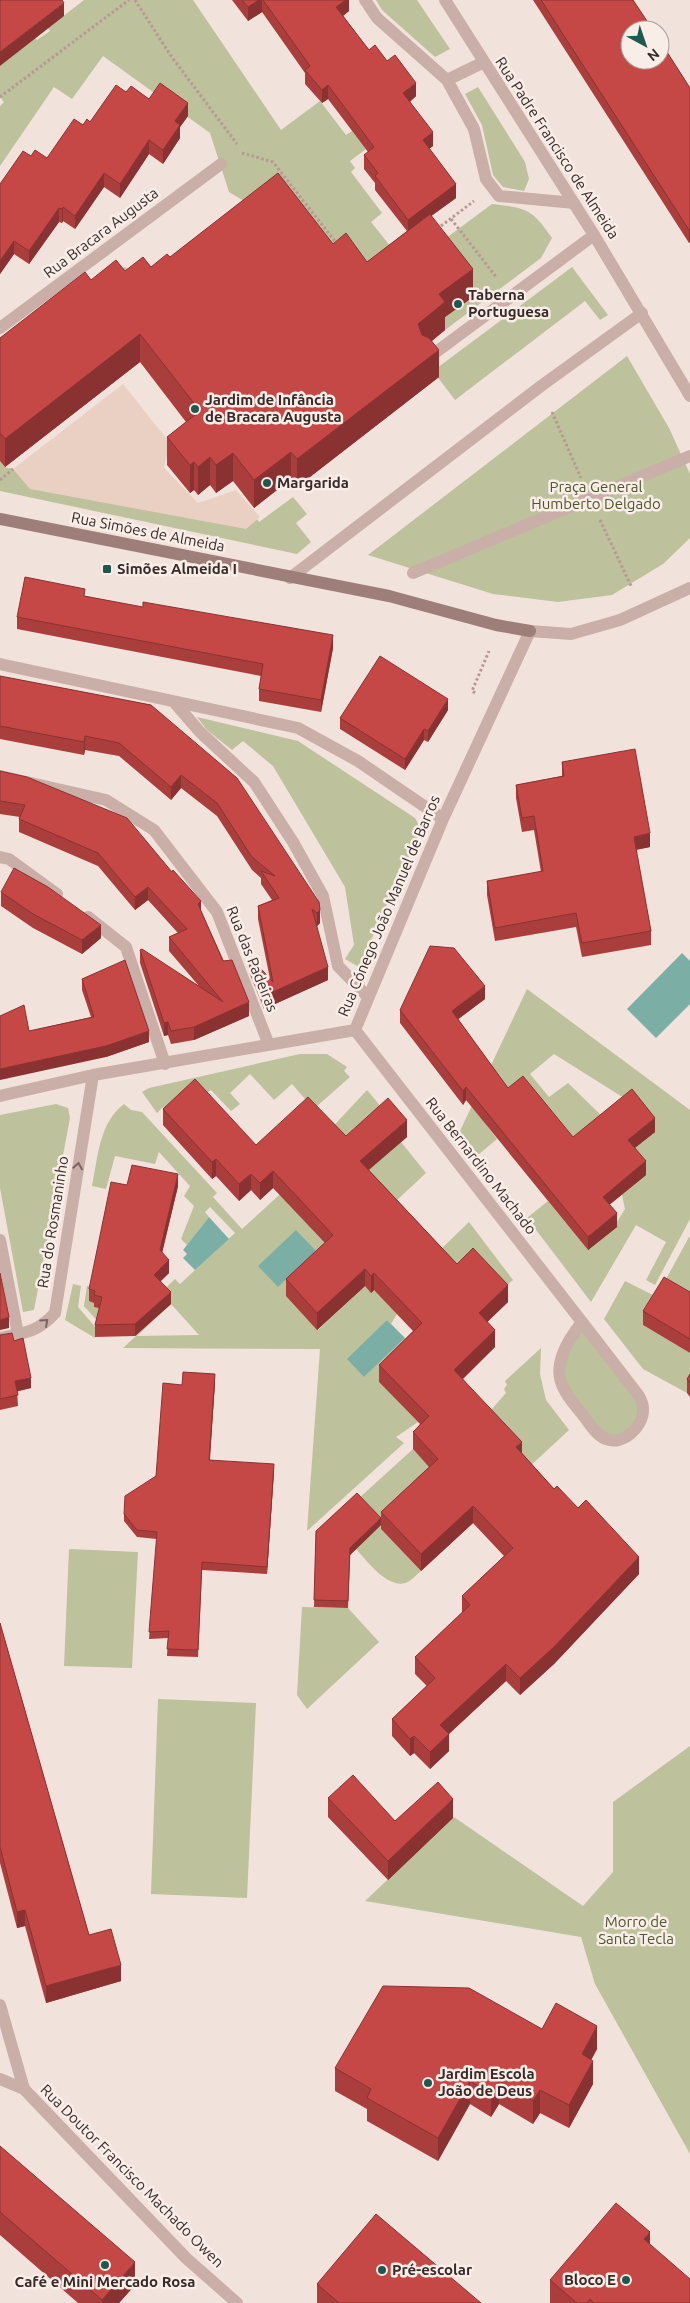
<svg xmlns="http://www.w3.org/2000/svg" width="690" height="2303" viewBox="0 0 690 2303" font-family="Ubuntu,sans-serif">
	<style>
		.green { fill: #bdc19c; fill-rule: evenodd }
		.plaza { fill: #ead0c3 }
		.water { fill: #7bafa5 }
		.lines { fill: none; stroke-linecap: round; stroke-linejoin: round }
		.path { stroke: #b69992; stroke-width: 3; stroke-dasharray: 2.5 2.5; stroke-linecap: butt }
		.lane { stroke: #caafa8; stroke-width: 12 }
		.street { stroke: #caafa8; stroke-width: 12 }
		.secondary { stroke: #9d7e79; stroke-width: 12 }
		.wall { fill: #a93e3d }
		.shaded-wall { fill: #8a3232 }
		.building { fill: #c54847; stroke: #8a3232 }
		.oneway { stroke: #796562 }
		.poi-dot { fill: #1e584e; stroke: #f9ede8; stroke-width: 2 }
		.labels { text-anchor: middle; stroke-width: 5; stroke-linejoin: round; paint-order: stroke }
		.street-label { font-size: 15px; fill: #362928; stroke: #f9ede8 }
		.poi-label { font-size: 15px; font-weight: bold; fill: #362928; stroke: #f9ede8; text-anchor: start }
		.park-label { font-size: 15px; fill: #4f552c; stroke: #f9ede8 }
	</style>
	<rect width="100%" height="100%" fill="#f2e2dc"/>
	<path class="green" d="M84,0H193L281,130L320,101L346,135L352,131L366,149L350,161L355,168L351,172L382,213L371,222L391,247L370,263L170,285L109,278L124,267L159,281L244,201L229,192L210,133L103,56L72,99L54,87L0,166V106L4,102L0,97V66L35,38L37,40L50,31L48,28Z
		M376,0H417L450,49L435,57L382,10Z
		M478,87L525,162L529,179L524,191L503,187L493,175L482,125L465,94Z
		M492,204C527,208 532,209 552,238L541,258L445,330L439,322L434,247Z
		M572,267L608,315L600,320L585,301L455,400L433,371Z
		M627,356L669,428L690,474V538L663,564L612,595L558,602L493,594L368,555Z
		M0,461L5,467L13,469L192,512L255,516L259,522L293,497L307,514L296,523L311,542L297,554L0,491Z
		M197,717L298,741L415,818L420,827L418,836L359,967L345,959L354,945L345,887L273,766L243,741L232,750L207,730Z
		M527,989L690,1110V1219L655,1285L646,1280L666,1242L636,1225L591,1302L527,1218L548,1201L588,1250L615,1225L625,1209L622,1195L628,1153L632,1103L554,1054L530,1074L549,1097L568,1083L608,1122L573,1150L484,1122L497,1139L478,1155L460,1131Z
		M300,1054H327L347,1067L344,1071L350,1077L308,1114L306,1100L292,1084L274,1100L250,1074L230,1093L240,1104L231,1111L211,1090L172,1117L163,1107L157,1113L142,1092L149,1088Z
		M367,1090L382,1108L333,1252L318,1330L365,1286L377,1287L397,1314L391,1324L387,1320L364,1377L405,1338L415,1347L379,1382L418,1422L396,1437L404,1443L307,1531L320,1349L123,1348L136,1336L130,1330V1322L175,1279L180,1284L235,1233L210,1207L205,1212L209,1217L187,1245L181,1239L194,1206L184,1196L190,1186L159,1152L155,1164L115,1156L106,1189L92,1186C98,1157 99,1123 124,1104L131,1110L142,1112L217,1193L213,1197L242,1229L323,1155L326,1134ZM171,1304L199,1335L137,1336Z
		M56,1104L68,1108L70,1118L34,1310L23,1312L0,1188V1115Z
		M401,1142L426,1173L396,1201L369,1170Z
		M469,1222L513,1280L502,1290L461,1276L439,1251Z
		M689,1237L690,1238V1295L665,1281Z
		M625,1281L659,1298L643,1325L690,1353V1387L687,1393L643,1369L604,1319Z
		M73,1284L81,1286L78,1307L97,1329L95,1338L65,1320Z
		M87,1286L92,1287L95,1303L127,1315L101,1325L84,1306Z
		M582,1322L639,1396V1426L607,1440L563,1389L562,1357Z
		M541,1348L540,1374L546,1400L569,1430L528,1468L484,1418L506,1393L504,1389L507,1385L505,1381Z
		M413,1449L438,1476L381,1529L421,1571C417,1574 412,1580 408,1582C389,1591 367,1561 356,1549L367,1538L357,1500Z
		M69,1549L138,1552L132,1668L64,1666Z
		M302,1607L348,1608L379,1642L307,1709L297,1695Z
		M158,1699L256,1703L247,1898L151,1894Z
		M690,1746V2154L595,1984L581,1937L365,1901L454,1817L583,1906L613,1872V1802Z"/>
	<path class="plaza" d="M123,384L170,443L164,468L198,503L236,490L260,517L246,529L30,489L13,469Z"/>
	<path class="water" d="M682,953L690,961V1004L656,1038L627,1009Z
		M209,1217L229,1239L195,1270L183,1258L187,1254L183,1250Z
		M296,1230L316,1251L278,1287L258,1266Z
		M387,1320L405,1338L364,1377L347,1359Z"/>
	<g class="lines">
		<path class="path" d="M135,0L171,56L237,144
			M0,97L129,0
			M242,153L273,162L337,244
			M451,219L497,278
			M437,229L474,201
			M552,412L581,478
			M0,480L13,469
			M600,520L632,588
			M475,693L472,691L489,651"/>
		<path class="lane" d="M365,0L377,18L447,80L474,129L486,179L499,196L574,203
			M447,80L484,62
			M428,358L594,235
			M0,1240L18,1334"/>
		<path class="street" d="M445,0L594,235L690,396
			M0,328L221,164
			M413,573L690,456
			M290,578L541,386L642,313
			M0,664L298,728L358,761L443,819
			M174,702L200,732L254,782L293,842L323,896L338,966L368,997
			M0,776L106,800L154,830L217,912L269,1045
			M0,857L9,859L57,894
			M88,917L126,947L165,1064
			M355,1030L582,1322C568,1340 551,1366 564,1389C568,1398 576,1406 582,1414C589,1422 595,1435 606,1439C623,1446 643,1427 643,1410C644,1406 641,1400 639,1396L582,1322
			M0,1096L93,1075L355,1030L443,819L530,631L571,634L620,620L690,588
			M0,1338C24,1333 38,1332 55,1313L93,1075
			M0,2005L24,2089
			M0,2079L24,2089L186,2258L237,2303"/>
		<path class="secondary" d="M0,519L389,596L496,625L530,631"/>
	</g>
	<path class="wall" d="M232,0H349V11L343,16L369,50L416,96L410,102L433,146L429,149L456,198L431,216L473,297L445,317V330L432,341L439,377L297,487L291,479L254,508L233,481L216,493L210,485L198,495L194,490L190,493L167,465V437L186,422L140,362L5,467L0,461V338L91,280L125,271L151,267L170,257L333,244L367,262L407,231L375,190V183L364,169V155L368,152L328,99L322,103L305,84V73L262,12L248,21Z
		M533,0H633L690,88V242L689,243Z
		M126,92L149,99L188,116L180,127V138L163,164L149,154L120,198L104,187L75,229L63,221L62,223L59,222L29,264L14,254L0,274V184L31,156L47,158L83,125L90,122Z
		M85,596L333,648L321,712L259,701V689L261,676L17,629V617Z
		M0,676L151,705L319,902L320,923L317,926L328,980L264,1009L249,972V959L270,979L258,919V906L272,900L261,884V878L252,870L217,816L181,788L171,800L119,756L85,750L84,755L0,739Z
		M448,710L428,742L424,740L405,770L340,729V718Z
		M562,762L650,847L636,850L651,931V945L582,957L576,927L495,941L487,895V881L541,872L534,830L522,832L516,798V785L562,776Z
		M0,771L201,911L249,1016L194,1040L171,1044L168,1035L164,1036L140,963V950L199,986L169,951V937L178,933L148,900L135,910L98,866L19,832V819L20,817L0,814Z
		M1,892L101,938L82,954L33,928L1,906Z
		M82,979L149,1042L106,1057L29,1031L91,1017L82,990Z
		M485,999L458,1019L508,1088L573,1137L655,1132L635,1148L646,1175L609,1205L617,1227L588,1250L466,1100L463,1105L400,1023V1010Z
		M163,1109L256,1145L346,1136L407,1137L369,1170L457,1264L508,1302L487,1322L495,1347L463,1379L522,1453L554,1489L639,1574L554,1664L520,1695L506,1681L449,1734V1751L430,1769L414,1753L410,1756L392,1736V1719L427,1686L415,1674V1657L462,1613V1596L504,1556L473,1523L421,1571L381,1529V1512L429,1467L413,1449V1432L420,1424L379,1382V1365L413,1331L374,1290L371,1293L365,1286L317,1330L286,1296V1279L325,1243L273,1188L260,1200L251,1190L239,1201L216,1176L212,1179L163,1125Z
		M127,1185L178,1186L162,1252L169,1273L161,1281L171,1304L135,1336L95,1337V1325L99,1308L94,1307V1303L89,1301V1289Z
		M690,1292V1353L643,1325V1311Z
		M0,1335L14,1341L31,1388L17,1391L18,1406L0,1410Z
		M690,1374V1397L687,1393V1379Z
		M215,1382L210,1460L274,1471L267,1574L202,1570L198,1657L167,1656L168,1638L149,1639L157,1539L137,1537L124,1521V1514L156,1476L182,1385Z
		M381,1525L350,1555L348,1608L314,1607L316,1531Z
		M0,1623L89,1935L121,1981L46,2003L25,1926L17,1928L0,1863Z
		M328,1798L395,1821L453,1818L388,1880L328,1817Z
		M542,2029L597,2049L591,2060L593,2084L569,2128L540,2113L533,2124L499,2104L491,2117L470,2104L438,2161L367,2121V2109L335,2091V2068Z
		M0,2146L135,2285L119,2303H78L0,2235Z
		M650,2245L690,2303H550V2280Z
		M317,2284L481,2303H317Z"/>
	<path class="shaded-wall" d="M259,0H262V12L248,21V7Z
		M346,0H349V11L336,21V7Z
		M64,3V16L0,66V52Z
		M416,83V96L403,107V93Z
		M328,85V99L322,103V90Z
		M188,103V116L180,127V138L163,164V150L175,121Z
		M433,132V146L423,153V140Z
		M149,140V154L120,198V184Z
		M104,173V187L75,229V216Z
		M456,184V198L408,233V220Z
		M63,207V221L62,223V209Z
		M59,208V222L29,264V251Z
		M690,229V242L689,243V230Z
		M14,241V254L0,274V261Z
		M473,269V297L445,317V330L418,352V324L439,294Z
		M140,334V362L5,467V439Z
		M439,350V377L297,487V459Z
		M291,452V479L254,508V480Z
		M233,453V481L216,493V465Z
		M210,457V485L198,495V467Z
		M194,462V490L190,493V465Z
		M333,635V648L321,712V700Z
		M448,699V710L428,742V731Z
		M424,729V740L405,770V759Z
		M85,736V750L84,755V742Z
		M181,775V788L171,800V787Z
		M650,833V847L634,850V837Z
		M148,887V900L135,910V897Z
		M201,901V914L198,904Z
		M320,910V923L317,926V913Z
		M101,925V938L82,954V940Z
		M328,967V980L264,1009V996Z
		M485,986V999L452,1024V1011Z
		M249,1002V1016L194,1040V1027Z
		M168,1022V1035L164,1036V1023Z
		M149,1031V1042L106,1057L0,1080V1069Z
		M466,1087V1100L463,1105V1091Z
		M655,1118V1132L628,1153V1140Z
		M407,1120V1137L360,1177V1161Z
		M216,1159V1176L212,1179V1162Z
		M646,1161V1175L603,1210V1197Z
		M273,1171V1188L260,1200V1183Z
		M178,1174V1186L160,1262V1250Z
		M251,1174V1190L239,1201V1184Z
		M617,1213V1227L588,1250V1237Z
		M169,1260V1273L154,1287V1275Z
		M365,1269V1286L317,1330V1313Z
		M374,1273V1290L371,1293V1276Z
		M508,1285V1302L479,1330V1313Z
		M171,1292V1304L135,1336V1324Z
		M9,1317V1328L0,1330V1320Z
		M495,1330V1347L454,1387V1370Z
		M215,1374V1382L209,1467V1460Z
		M31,1378V1388L15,1392V1381Z
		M522,1442V1459L516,1447Z
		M274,1464V1471L267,1574V1567Z
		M473,1506V1523L421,1571V1554Z
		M381,1518V1525L350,1555L348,1608L350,1548Z
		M639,1557V1574L554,1664L520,1695V1678Z
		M506,1664V1681L440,1742V1725Z
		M449,1734V1751L430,1769V1752Z
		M414,1736V1753L410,1756V1739Z
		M453,1799V1818L388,1880V1861Z
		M25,1910V1926L17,1928V1912Z
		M121,1965V1981L46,2003V1986Z
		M597,2026V2049L582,2077V2054Z
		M593,2061V2084L569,2128V2105Z
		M470,2081V2104L438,2161V2138Z
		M499,2081V2104L491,2117V2094Z
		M540,2090V2113L533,2124V2101Z
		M650,2232V2259L644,2239Z
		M135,2262V2285L119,2303H102V2300Z"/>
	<path class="building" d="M0,0H62L64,3L0,52Z
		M242,0H259L248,7Z
		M263,0H346L336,7L369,50L375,45L387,61L395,55L416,83L403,93L433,132L423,140L456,184L408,220L375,176L378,173L364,155L374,147L328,85L322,90L305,70L310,66Z
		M541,0H633L653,30H630V60H660V41L690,88V229L689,230Z
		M160,83L188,103L175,121L180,125L163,150L149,140L120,184L104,173L75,216L63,207L62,209L59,208L29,251L14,241L0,261V184L23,151L31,156L35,150L47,158L74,119L83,125L87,119L90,122L116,85L126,92L131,86L149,99Z
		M278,173L333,244L346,233L367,262L430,214L473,269L439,294L445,302L418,324L422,335L429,338L439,350L297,459L291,452L254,480L233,453L216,465L210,457L198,467L194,462L190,465L167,437L200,411L140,334L5,439L0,433V338L85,272L91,280L116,260L125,271L143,257L151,267L167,254L170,257Z
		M25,577L85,589L84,596L143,607V602L333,635L321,700L259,689L263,664L17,617Z
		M380,656L448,699L428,731L424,729L405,759L340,718Z
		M0,676L151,705L237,778L319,902L320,910L317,913L312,909L328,967L264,996L249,959H252L273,982L258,906L279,898L261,871L275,876L252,857L217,803L181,775L171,787L119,743L85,736L84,742L0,726Z
		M635,749L650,833L634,837L651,931L582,943L576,913L495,928L487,881L543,871L534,816L522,818L516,785L564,776L562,762Z
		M0,771L27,777L127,818L172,872L173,870L201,901L198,904L223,961L232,960L249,1002L194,1027L171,1031L168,1022L164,1023L140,950L142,949L223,1002L169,937L187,929L148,887L135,897L98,853L19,819L25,805L0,801Z
		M14,868L48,887L101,925L82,940L33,914L1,892Z
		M430,946L454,948L485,986L452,1011L508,1088L523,1076L573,1137L632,1089L655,1118L628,1140L646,1161L603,1197L617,1213L588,1237L466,1087L463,1091L400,1010Z
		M125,960L149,1031L106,1046L0,1069V1016L24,1005L29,1031L94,1017L82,979Z
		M195,1079L256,1145L308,1097L346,1136L388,1098L407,1120L360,1161L457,1264L473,1248L508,1285L479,1313L495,1330L454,1370L522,1442L516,1447L554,1489L557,1486L578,1508L586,1500L639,1557L554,1647L520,1678L506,1664L440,1725L449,1734L430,1752L414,1736L410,1739L392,1719L435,1678L415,1657L470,1605L462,1596L513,1548L473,1506L421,1554L381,1512L438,1459L413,1432L429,1416L379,1365L422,1323L374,1273L371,1276L365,1269L317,1313L286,1279L333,1235L273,1171L260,1183L251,1174L239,1184L216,1159L212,1162L163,1109Z
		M132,1165L178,1174L160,1250L169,1260L154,1275L171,1292L135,1324L95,1325L102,1297L94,1295L95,1291L89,1289L111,1182L127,1185Z
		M0,1273L9,1317L0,1320Z
		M664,1277L690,1292V1339L643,1311Z
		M12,1333L14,1341L23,1338L31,1378L15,1381L18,1395L0,1399V1335Z
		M183,1372L215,1374L209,1460L274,1464L267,1567L202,1562L198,1650L167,1649L169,1631L149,1632L157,1532L137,1530L124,1514L125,1496L156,1476L163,1383L182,1385Z
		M690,1374V1383L687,1379Z
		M357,1493L381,1518L350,1548L348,1601L314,1600L316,1531Z
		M0,1623L89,1935L111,1929L121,1965L46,1986L25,1910L17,1912L0,1847Z
		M353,1775L395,1821L438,1782L453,1799L388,1861L328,1798Z
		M383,1986L469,1988L542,2029L556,2003L597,2026L582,2054L593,2061L569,2105L540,2090L533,2101L499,2081L491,2094L470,2081L438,2138L367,2098L371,2089L335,2068Z
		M0,2146L135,2262L102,2300L0,2212Z
		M616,2203L650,2232L644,2239L690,2279V2303H594L590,2299L587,2303H577L550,2280Z
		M376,2214L481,2303H339L317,2284Z"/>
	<defs><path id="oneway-chevron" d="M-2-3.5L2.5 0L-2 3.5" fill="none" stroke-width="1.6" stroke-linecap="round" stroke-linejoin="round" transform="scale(1.25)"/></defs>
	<g class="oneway">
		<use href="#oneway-chevron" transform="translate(78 1166) rotate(-81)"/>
		<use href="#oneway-chevron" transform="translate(45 1322) rotate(-42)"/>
	</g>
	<g class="poi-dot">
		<circle cx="458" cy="304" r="5"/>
		<circle cx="195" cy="409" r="5"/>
		<circle cx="267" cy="483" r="5"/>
		<rect x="102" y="564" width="10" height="10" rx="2.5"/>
		<circle cx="428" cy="2083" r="5"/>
		<circle cx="105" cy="2265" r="5"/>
		<circle cx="382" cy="2270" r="5"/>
		<circle cx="626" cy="2280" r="5"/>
	</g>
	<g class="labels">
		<g class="street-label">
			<text transform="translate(557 148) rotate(57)" y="5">Rua Padre Francisco de Almeida</text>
			<text transform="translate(101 233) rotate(-37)" y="5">Rua Bracara Augusta</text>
			<text transform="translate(148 532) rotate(11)" y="5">Rua Simões de Almeida</text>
			<text transform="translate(389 906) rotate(-67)" y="5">Rua Cónego João Manuel de Barros</text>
			<text transform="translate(252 959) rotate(68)" y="5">Rua das Padeiras</text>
			<text transform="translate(481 1166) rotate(52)" y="5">Rua Bernardino Machado</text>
			<text transform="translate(53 1222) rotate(-81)" y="5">Rua do Rosmaninho</text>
			<text transform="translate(132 2176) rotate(45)" y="5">Rua Doutor Francisco Machado Owen</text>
		</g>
		<g class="poi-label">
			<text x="468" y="300">Taberna<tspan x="468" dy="17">Portuguesa</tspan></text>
			<text x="205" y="405">Jardim de Infância<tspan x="205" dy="17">de Bracara Augusta</tspan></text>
			<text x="277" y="488">Margarida</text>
			<text x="117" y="574">Simões Almeida I</text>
			<text x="438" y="2079">Jardim Escola<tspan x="438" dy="17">João de Deus</tspan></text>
			<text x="392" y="2275">Pré-escolar</text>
			<text x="616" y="2285" text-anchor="end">Bloco E</text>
			<text x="105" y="2287" text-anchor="middle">Café e Mini Mercado Rosa</text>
		</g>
		<g class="park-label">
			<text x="596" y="492">Praça General<tspan x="596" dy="17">Humberto Delgado</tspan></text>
			<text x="636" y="1927">Morro de<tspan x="636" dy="17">Santa Tecla</tspan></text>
		</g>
	</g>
	<g transform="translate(645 45) rotate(140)"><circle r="24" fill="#f9ede8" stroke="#ab9f9b"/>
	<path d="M0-4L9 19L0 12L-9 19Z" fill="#1e584e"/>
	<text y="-8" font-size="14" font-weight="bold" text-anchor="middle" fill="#362928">N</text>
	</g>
</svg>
